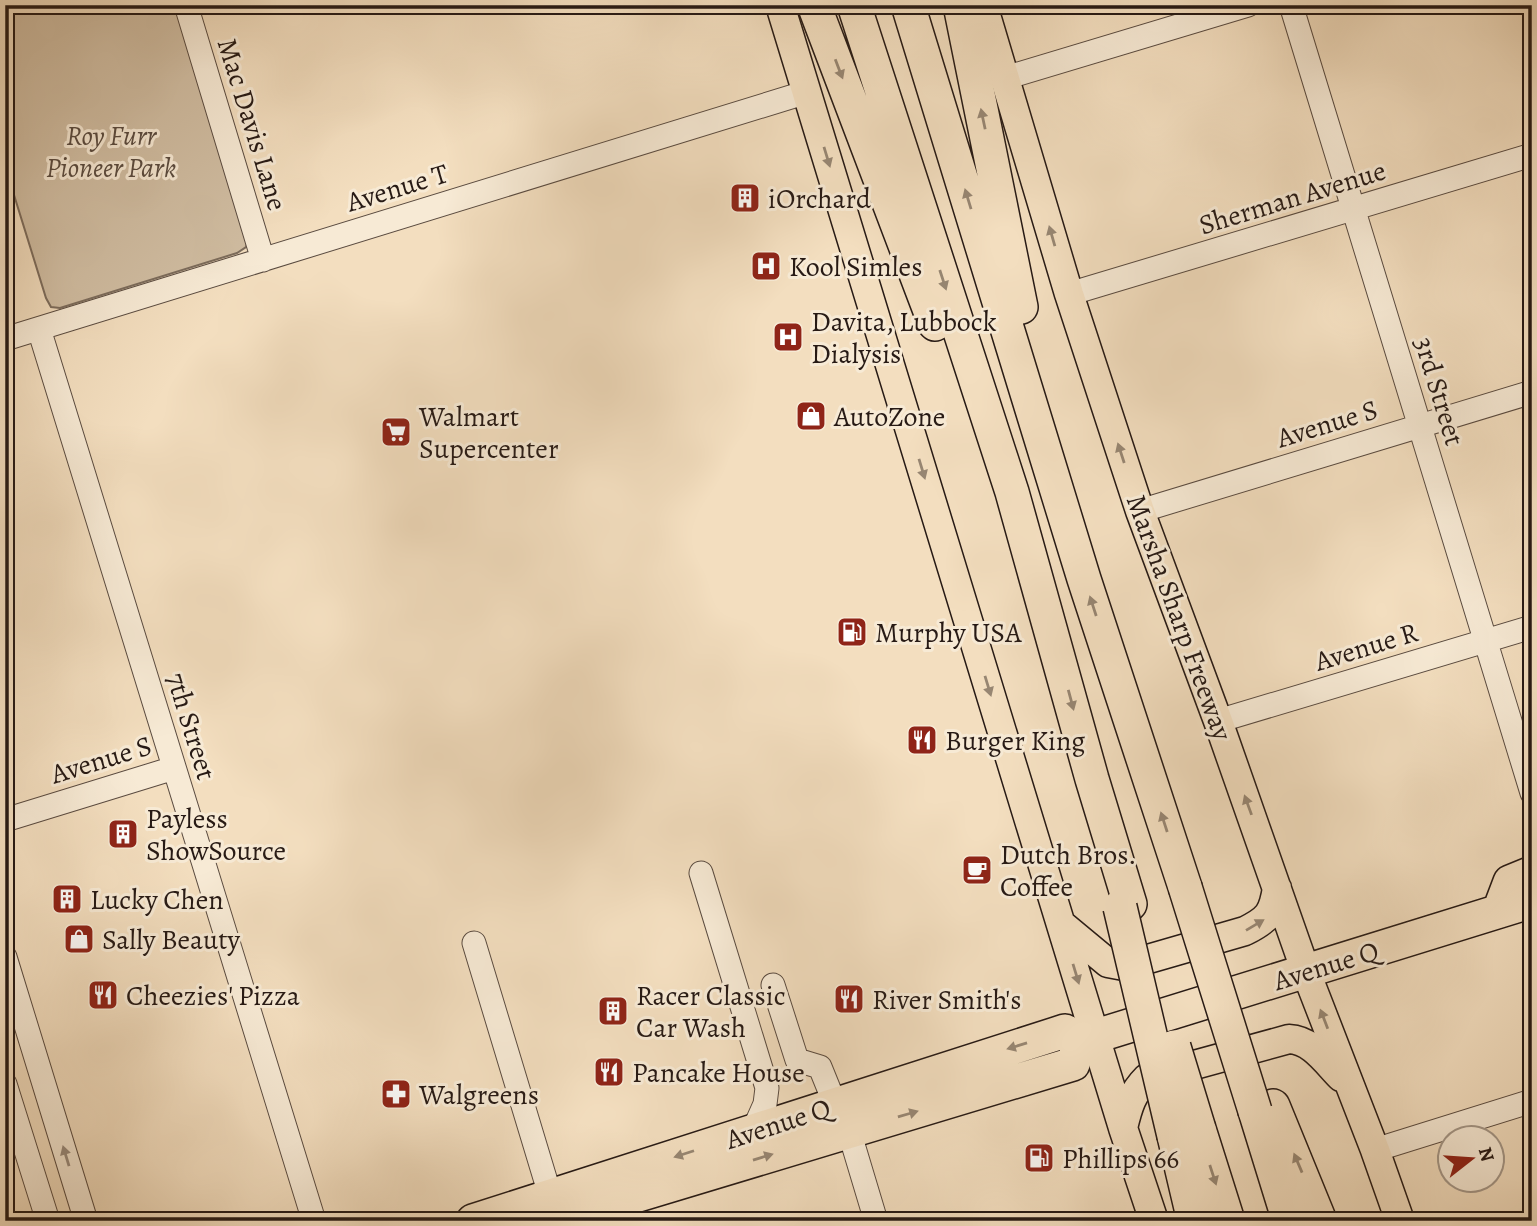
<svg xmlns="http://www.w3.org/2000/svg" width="1537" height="1226" viewBox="0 0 1537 1226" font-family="Alegreya,serif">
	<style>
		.green { fill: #d0bda2; stroke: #7c6c5c; stroke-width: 2 }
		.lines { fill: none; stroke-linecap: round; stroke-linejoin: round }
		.minor-casing { stroke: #5a4b40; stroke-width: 25 }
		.major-casing { stroke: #271a15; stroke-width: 31 }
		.highway-casing { stroke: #271a15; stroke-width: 36 }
		.minor { stroke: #f7ead5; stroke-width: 23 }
		.major { stroke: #f3debf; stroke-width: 28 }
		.highway { stroke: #f3debf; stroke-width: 33 }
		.highway-bridge-casing { stroke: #271a15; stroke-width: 36; stroke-linecap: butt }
		.highway-bridge { stroke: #f3debf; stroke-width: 33 }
		.oneway { fill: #978672 }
		.oneway2 { fill: #998c7f }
		.labels { text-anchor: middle; stroke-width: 6; stroke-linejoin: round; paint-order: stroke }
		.street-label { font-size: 28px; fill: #271a15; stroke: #f7ead5 }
		.park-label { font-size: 28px; font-style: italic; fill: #5a4b3f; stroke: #f7ead5 }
		.poi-label { font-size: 28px; fill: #271a15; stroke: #f7ead5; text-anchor: start }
	</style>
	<rect width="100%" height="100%" fill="#f3debf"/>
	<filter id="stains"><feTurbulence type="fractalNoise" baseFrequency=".00286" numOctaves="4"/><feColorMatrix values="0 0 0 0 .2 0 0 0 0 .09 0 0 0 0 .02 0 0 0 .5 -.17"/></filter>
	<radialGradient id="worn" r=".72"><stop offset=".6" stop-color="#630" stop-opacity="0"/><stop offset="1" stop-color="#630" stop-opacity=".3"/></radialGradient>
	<path class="green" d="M5,5H177L248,240L246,247L237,253L60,308L51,307L46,298L5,166Z"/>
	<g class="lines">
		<g class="minor-casing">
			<path id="minor" d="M186,5L263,260
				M1291,5L1532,793
				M1005,78L1248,5
				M1069,294L1532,155
				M39,329L314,1221
				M5,339L807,92
				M1140,511L1532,392
				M1218,721L1532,627
				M5,820L174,768
				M701,873L767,1088L765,1104L753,1131
				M474,943L554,1208
				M5,957L86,1221
				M773,985L797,1060L820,1067L835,1104
				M5,1084L48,1221
				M849,1131L876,1221
				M1375,1150L1532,1101"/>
		</g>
		<g class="major-casing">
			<path id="major" d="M780,5L1123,1128L1154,1221
				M983,5L1069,294L1140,511L1218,721L1306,972L1375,1150L1400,1221
				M1061,924L1108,963L1124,966L1245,931C1269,919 1273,913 1277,888
				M1123,1128C1128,1107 1132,1093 1147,1078L1289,1039C1312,1040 1326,1062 1341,1077"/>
		</g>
		<g class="highway-casing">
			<path id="highway" d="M814,5L935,324
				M854,5L1012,492L1092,779L1130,904
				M908,5L1084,579L1185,887
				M960,5L1021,307
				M1499,911L1510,882L1532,873
				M1080,1041L1532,901
				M1273,1106L1320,1221
				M1255,1111L1289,1221
				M1199,1129L1228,1221
				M1174,1136L1194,1221
				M473,1221L1065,1031L1080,1041
				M552,1221L1073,1064L1080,1041"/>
		</g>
		<use href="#minor" class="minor"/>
		<use href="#major" class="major"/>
		<use href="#highway" class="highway"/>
		<g class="highway-bridge-casing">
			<path id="highway-bridge" d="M1185,887L1255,1111
				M1120,907L1174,1136
				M1174,1047L1199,1129"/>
		</g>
		<use href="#highway-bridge" class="highway-bridge"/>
	</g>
	<defs><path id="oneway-solid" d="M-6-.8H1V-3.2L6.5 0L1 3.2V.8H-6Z" transform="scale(1.75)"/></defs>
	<g class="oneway">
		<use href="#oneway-solid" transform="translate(839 69) rotate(69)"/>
		<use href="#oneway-solid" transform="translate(983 119) rotate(-102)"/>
		<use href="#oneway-solid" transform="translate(827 157) rotate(73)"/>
		<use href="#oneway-solid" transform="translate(968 199) rotate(-107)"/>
		<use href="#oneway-solid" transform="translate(1052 236) rotate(-106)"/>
		<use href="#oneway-solid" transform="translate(943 280) rotate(72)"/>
		<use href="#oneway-solid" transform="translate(1121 453) rotate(-108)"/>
		<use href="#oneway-solid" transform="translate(922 469) rotate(73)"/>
		<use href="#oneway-solid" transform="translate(1093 606) rotate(-108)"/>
		<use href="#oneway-solid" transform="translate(988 686) rotate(73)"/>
		<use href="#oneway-solid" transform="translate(1071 700) rotate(75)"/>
		<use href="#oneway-solid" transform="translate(1248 805) rotate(-110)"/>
		<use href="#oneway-solid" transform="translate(1164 822) rotate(-108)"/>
		<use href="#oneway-solid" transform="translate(1255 925) rotate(-31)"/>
		<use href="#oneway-solid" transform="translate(1076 974) rotate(73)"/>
		<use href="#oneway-solid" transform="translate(1324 1019) rotate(-111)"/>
		<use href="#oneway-solid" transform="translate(1017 1046) rotate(163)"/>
		<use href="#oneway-solid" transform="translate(908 1114) rotate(-16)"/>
		<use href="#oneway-solid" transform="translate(684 1154) rotate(162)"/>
		<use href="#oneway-solid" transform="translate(763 1157) rotate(-17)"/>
		<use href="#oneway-solid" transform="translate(1298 1163) rotate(-113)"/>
		<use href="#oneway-solid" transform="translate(1213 1175) rotate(72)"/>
	</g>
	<use class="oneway2" href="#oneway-solid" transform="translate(66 1156) rotate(-107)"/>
	<defs>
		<g id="building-square" transform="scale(1.575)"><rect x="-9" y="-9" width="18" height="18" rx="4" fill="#8f2418" stroke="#f7ead5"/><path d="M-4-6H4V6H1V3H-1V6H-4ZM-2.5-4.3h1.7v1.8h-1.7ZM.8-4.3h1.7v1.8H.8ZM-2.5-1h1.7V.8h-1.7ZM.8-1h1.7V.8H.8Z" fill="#fff"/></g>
		<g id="hospital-square" transform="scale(1.575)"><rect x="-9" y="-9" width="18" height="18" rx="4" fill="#8f2418" stroke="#f7ead5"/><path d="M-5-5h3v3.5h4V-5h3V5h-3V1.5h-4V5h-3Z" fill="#fff"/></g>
		<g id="shop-square" transform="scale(1.575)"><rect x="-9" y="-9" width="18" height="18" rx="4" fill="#8f2418" stroke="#f7ead5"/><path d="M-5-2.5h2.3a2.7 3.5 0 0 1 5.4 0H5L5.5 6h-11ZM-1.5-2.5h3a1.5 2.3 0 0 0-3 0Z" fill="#fff"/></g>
		<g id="supermarket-square" transform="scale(1.575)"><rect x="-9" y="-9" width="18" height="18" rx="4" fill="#8f2418" stroke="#f7ead5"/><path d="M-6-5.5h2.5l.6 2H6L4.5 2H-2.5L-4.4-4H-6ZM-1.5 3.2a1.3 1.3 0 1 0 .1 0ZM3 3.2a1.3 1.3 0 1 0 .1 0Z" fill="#fff"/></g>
		<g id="fuel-square" transform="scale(1.575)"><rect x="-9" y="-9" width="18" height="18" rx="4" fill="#8f2418" stroke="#f7ead5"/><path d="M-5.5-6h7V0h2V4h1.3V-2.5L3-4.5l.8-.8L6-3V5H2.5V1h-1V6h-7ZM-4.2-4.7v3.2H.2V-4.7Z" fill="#fff"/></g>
		<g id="restaurant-square" transform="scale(1.575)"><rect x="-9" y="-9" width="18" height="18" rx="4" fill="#8f2418" stroke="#f7ead5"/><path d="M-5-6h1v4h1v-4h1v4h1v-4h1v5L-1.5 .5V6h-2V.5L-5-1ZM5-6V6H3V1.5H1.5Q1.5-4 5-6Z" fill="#fff"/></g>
		<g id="cafe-square" transform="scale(1.575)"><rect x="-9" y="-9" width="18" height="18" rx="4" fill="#8f2418" stroke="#f7ead5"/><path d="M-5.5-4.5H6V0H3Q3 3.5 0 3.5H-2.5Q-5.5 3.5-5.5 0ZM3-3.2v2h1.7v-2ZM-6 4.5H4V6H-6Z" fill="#fff"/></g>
		<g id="pharmacy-square" transform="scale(1.575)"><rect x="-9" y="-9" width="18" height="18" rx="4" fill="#8f2418" stroke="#f7ead5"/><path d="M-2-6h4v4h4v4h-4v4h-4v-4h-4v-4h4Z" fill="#fff"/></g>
	</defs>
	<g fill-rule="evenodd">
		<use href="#building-square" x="745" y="198"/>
		<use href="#hospital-square" x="766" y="266"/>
		<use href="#hospital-square" x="788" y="337"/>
		<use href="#shop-square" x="811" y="416"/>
		<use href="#supermarket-square" x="396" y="432"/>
		<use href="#fuel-square" x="852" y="632"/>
		<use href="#restaurant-square" x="922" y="740"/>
		<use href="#building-square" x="123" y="834"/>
		<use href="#cafe-square" x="977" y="870"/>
		<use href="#building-square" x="67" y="899"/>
		<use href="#shop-square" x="79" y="939"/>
		<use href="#restaurant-square" x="103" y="995"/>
		<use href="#restaurant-square" x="849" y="999"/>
		<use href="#building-square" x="613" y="1011"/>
		<use href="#restaurant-square" x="609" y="1072"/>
		<use href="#pharmacy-square" x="396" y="1094"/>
		<use href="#fuel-square" x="1039" y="1158"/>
	</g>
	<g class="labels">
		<g class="street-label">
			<text transform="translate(253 124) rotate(73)" y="10">Mac Davis Lane</text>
			<text transform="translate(397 187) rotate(-17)" y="10">Avenue T</text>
			<text transform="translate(1292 197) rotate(-17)" y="10">Sherman Avenue</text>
			<text transform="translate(1440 391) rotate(73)" y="10">3rd Street</text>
			<text transform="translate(1327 423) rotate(-17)" y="10">Avenue S</text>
			<text transform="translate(1180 617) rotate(70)" y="10">Marsha Sharp Freeway</text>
			<text transform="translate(1366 646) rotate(-17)" y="10">Avenue R</text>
			<text transform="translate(192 726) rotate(73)" y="10">7th Street</text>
			<text transform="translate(101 759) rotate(-17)" y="10">Avenue S</text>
			<text transform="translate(1326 965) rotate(-17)" y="10">Avenue Q</text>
			<text transform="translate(778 1123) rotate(-18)" y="10">Avenue Q</text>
		</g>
		<g class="park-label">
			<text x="111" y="145">Roy Furr<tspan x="111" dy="32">Pioneer Park</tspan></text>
		</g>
		<g class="poi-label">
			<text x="768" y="208">iOrchard</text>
			<text x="789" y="276">Kool Simles</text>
			<text x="811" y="331">Davita, Lubbock<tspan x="811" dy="32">Dialysis</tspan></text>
			<text x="419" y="426">Walmart<tspan x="419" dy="32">Supercenter</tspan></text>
			<text x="834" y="426">AutoZone</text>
			<text x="875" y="642">Murphy USA</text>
			<text x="945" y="750">Burger King</text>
			<text x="146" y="828">Payless<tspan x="146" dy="32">ShowSource</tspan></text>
			<text x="1000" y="864">Dutch Bros.<tspan x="1000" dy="32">Coffee</tspan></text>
			<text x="90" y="909">Lucky Chen</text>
			<text x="102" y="949">Sally Beauty</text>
			<text x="126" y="1005">Cheezies' Pizza</text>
			<text x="636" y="1005">Racer Classic<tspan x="636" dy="32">Car Wash</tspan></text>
			<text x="872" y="1009">River Smith's</text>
			<text x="632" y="1082">Pancake House</text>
			<text x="419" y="1104">Walgreens</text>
			<text x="1062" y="1168">Phillips 66</text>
		</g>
	</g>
	<rect width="1537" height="1226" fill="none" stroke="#f3debf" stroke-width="28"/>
	<rect x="7" y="7" width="1523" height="1212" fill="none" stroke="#271a15" stroke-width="3.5"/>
	<rect x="14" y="14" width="1509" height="1198" fill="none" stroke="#271a15" stroke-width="2"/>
	<g transform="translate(1471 1159) rotate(73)"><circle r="33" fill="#f7ead5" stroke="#a49788" stroke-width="2"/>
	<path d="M0-5L12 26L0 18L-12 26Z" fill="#8f2418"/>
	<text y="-10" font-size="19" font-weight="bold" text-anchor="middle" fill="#271a15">N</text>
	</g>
	<rect width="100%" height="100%" filter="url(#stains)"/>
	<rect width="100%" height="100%" fill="url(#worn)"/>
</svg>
